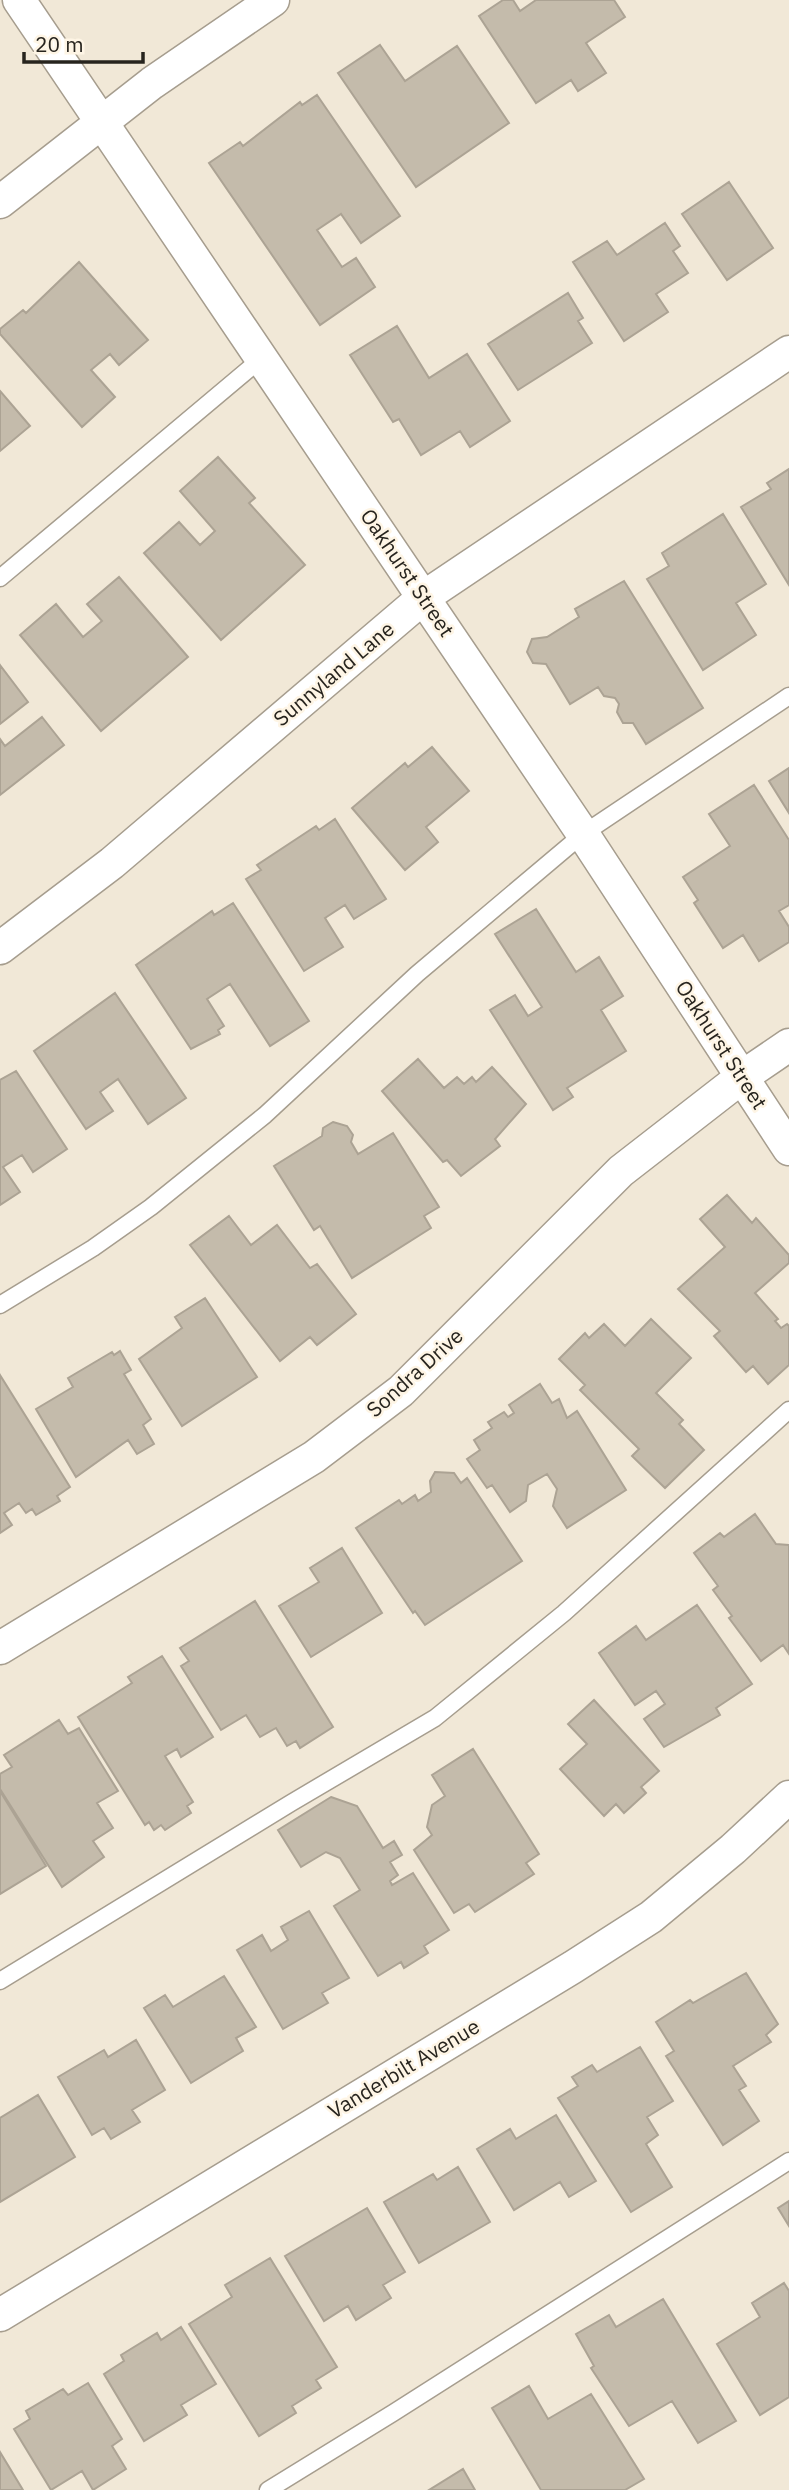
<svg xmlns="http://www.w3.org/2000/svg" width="789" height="2490" viewBox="0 0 789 2490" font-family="'IBM Plex Sans',sans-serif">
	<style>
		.building { fill: #c4bbab; stroke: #aca394; stroke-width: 2 }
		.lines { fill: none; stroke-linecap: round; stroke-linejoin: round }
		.lane-casing { stroke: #a69d8e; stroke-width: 19 }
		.street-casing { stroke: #a69d8e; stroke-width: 35 }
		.lane { stroke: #fff; stroke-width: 16 }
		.street { stroke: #fff; stroke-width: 32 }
		.labels { text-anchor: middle; stroke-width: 5; stroke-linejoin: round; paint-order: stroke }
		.street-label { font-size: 21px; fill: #27241e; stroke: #fef5e5 }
	</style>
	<rect width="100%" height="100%" fill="#f1e8d7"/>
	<path class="building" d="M503,0H513L520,11L536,0H614L625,17L586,43L606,73L578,91L571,80L536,103L479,16Z
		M380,45L405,81L457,46L509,123L416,187L338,73Z
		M317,95L400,216L361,243L341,214L317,230L342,267L356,258L375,287L320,325L209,163L240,142L243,146L300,102L302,105Z
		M729,182L773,248L727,280L682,214Z
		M665,223L680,246L673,251L688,273L656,294L668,312L624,341L573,262L607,241L617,255Z
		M79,262L148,340L119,365L110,354L91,370L115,397L82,427L0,334V329L23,310L26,313Z
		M568,293L583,318L578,321L592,343L518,390L488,344Z
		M397,326L429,378L467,354L510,421L470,447L460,431L421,455L399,419L393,422L350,355Z
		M0,391L30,426L0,451Z
		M218,457L255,498L249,503L305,565L221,640L144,553L179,522L200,545L215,531L180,491Z
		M789,469V585L741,507L771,489L767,483Z
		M723,514L766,584L736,603L756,635L703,670L647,579L669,566L662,553Z
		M119,577L188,657L101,731L20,635L56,604L83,637L102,621L87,604Z
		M624,581L703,708L646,744L633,723H623L617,712L619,704L615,698L604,696L598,687L570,704L546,664L533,663L527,652L532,639L547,637L579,617L575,609Z
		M0,665L28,702L0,724Z
		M42,717L64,745L0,795V739L5,746Z
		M432,747L469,791L426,827L438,842L405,870L352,808L405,763L408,767Z
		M789,768V813L769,781Z
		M754,785L789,840V905L779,911L789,927V942L759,961L743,935L723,948L694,903L698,900L683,877L730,846L709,814Z
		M335,819L386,899L354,919L345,905L325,918L343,947L304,971L246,879L261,870L257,865L316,826L319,830Z
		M233,903L309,1021L270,1046L230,984L207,999L224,1026L218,1030L220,1034L191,1049L136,965L212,911L214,915Z
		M536,909L576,972L599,957L623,996L601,1010L626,1051L567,1088L573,1097L553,1110L490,1010L515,995L528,1016L542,1007L495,934Z
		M115,993L186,1098L148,1124L118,1079L100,1092L113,1111L86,1129L34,1051Z
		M418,1059L444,1088L457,1077L464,1084L472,1077L476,1082L492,1067L526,1104L495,1139L500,1146L461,1176L447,1160L443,1162L382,1091Z
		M16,1071L67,1149L33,1172L22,1155L3,1167L20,1192L0,1205V1080Z
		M333,1122L347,1126L353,1135L351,1142L358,1154L393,1133L439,1207L424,1216L431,1228L352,1278L320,1226L314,1230L274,1166L322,1136L323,1128Z
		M727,1195L752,1223L756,1218L789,1255V1263L755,1293L778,1319L775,1321L781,1328L787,1324L789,1326V1365L768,1384L753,1366L746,1372L714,1336L720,1331L678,1289L725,1247L700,1219Z
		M229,1216L251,1245L277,1225L310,1268L317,1264L356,1314L317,1345L310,1337L280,1361L190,1245Z
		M205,1298L257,1377L182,1426L139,1359L182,1328L175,1317Z
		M651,1319L691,1358L656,1393L683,1420L679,1424L704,1450L665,1488L632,1456L639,1449L580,1390L585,1385L559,1359L585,1333L589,1338L604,1324L625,1346Z
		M120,1351L131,1370L124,1374L151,1419L143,1425L154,1444L137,1454L128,1440L76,1477L36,1409L73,1387L68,1378L112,1352L114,1355Z
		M0,1375L70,1487L57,1496L60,1501L36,1515L32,1509L26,1513L19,1503L4,1513L12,1525L0,1533Z
		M540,1384L552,1403L559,1399L567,1418L577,1411L626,1490L567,1528L553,1506L557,1489L547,1474L528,1485L526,1501L510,1512L492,1485L487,1488L467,1459L480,1450L474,1440L492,1428L488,1422L504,1412L508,1417L514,1413L509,1405Z
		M435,1472L454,1473L461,1483L467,1478L522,1561L425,1625L415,1611L413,1613L356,1528L399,1500L402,1504L415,1495L418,1501L431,1492L430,1481Z
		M755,1514L776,1544L789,1545V1654L783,1645L761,1661L729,1618L732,1616L713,1590L718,1586L694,1553L720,1533L724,1537Z
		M342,1548L382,1613L311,1657L279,1606L319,1582L310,1568Z
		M255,1601L333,1727L300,1748L296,1741L287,1746L276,1728L260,1737L246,1715L221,1730L181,1666L189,1661L180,1648Z
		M697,1605L752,1684L716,1708L720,1715L664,1747L644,1719L665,1704L656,1691L635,1705L599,1653L636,1626L646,1640Z
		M162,1656L213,1737L181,1757L177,1749L165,1756L193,1802L187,1806L191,1813L165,1830L161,1825L154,1830L149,1822L145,1825L78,1717L132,1683L128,1677Z
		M594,1700L659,1771L641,1787L646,1793L624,1813L616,1804L604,1816L560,1769L587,1744L568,1724Z
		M59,1720L68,1734L79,1728L118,1791L97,1803L113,1828L93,1841L104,1857L62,1887L0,1789V1774L12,1767L4,1755Z
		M473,1749L539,1854L526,1863L534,1874L475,1912L469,1904L454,1913L414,1850L432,1835L427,1827L432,1805L445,1796L432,1775Z
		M0,1791L46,1866L0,1894Z
		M331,1797L357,1806L383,1848L394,1841L402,1855L390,1862L398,1875L390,1881L392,1885L413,1873L449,1930L424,1946L428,1953L404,1968L401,1962L378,1976L334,1906L360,1890L340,1858L326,1852L301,1867L278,1830Z
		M309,1911L349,1978L322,1993L328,2003L283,2029L237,1950L262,1935L271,1951L288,1940L281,1927Z
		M746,1973L778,2024L766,2035L771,2042L733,2066L746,2086L739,2090L759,2121L723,2145L666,2056L674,2051L656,2022L690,2000L693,2003Z
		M224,1976L256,2027L236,2038L243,2051L191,2083L144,2008L165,1995L173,2007Z
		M136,2040L165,2090L132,2110L140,2122L111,2139L104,2128L92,2135L58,2077L104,2050L108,2057Z
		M640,2047L673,2101L647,2117L658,2135L646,2144L672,2187L631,2212L558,2098L578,2086L572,2077L592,2065L597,2072Z
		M38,2095L75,2157L0,2202V2118Z
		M556,2115L596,2181L569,2197L560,2182L514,2210L477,2149L510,2129L516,2139Z
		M458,2167L490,2222L419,2263L384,2202L433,2174L437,2180Z
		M789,2201V2226L778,2208Z
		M367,2208L405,2272L383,2285L391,2298L356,2320L348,2306L324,2321L285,2256Z
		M270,2258L337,2367L316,2380L321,2388L292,2406L296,2413L259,2436L189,2324L232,2297L225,2285Z
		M784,2283L789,2291V2397L760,2415L717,2344L760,2317L752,2303Z
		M663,2299L736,2421L698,2443L672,2401L629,2426L591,2368L594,2366L576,2334L609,2315L616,2327Z
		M181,2327L216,2384L181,2405L187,2415L144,2441L104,2374L124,2361L121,2355L157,2333L161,2340Z
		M88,2383L122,2439L112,2446L126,2469L93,2490L82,2471L51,2490L14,2429L30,2419L26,2411L63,2389L68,2395Z
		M529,2386L548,2419L591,2394L644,2479L625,2490H541L492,2408Z
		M0,2452L23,2490H0Z
		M463,2469L475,2490H429Z"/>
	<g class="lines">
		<g class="lane-casing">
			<path id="lane" d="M0,578L262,358
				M0,1305L93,1248L151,1207L265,1115L417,974L583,834L789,696
				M0,1981L291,1803L435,1718L564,1613L789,1410
				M268,2490L393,2413L789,2161"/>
		</g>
		<g class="street-casing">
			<path id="street" d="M19,0L583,834L789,1149
				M0,202L152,83L273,0
				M0,948L112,863L424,597L789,352
				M0,1648L314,1457L401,1391L621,1171L742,1077L789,1045
				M0,2315L573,1967L651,1917L733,1849L789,1797"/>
		</g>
		<use href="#lane" class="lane"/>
		<use href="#street" class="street"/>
	</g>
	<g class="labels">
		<g class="street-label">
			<text transform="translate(407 573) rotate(56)" y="7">Oakhurst Street</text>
			<text transform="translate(334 674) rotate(-40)" y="7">Sunnyland Lane</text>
			<text transform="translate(721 1045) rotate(57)" y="7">Oakhurst Street</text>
			<text transform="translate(415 1373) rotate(-42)" y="7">Sondra Drive</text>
			<text transform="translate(404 2069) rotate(-31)" y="7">Vanderbilt Avenue</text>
		</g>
	</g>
	<path d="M24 52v10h119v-10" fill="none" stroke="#27241e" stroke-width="3.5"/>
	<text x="35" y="52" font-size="21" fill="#27241e" stroke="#fef5e5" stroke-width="5" paint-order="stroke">20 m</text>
</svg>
